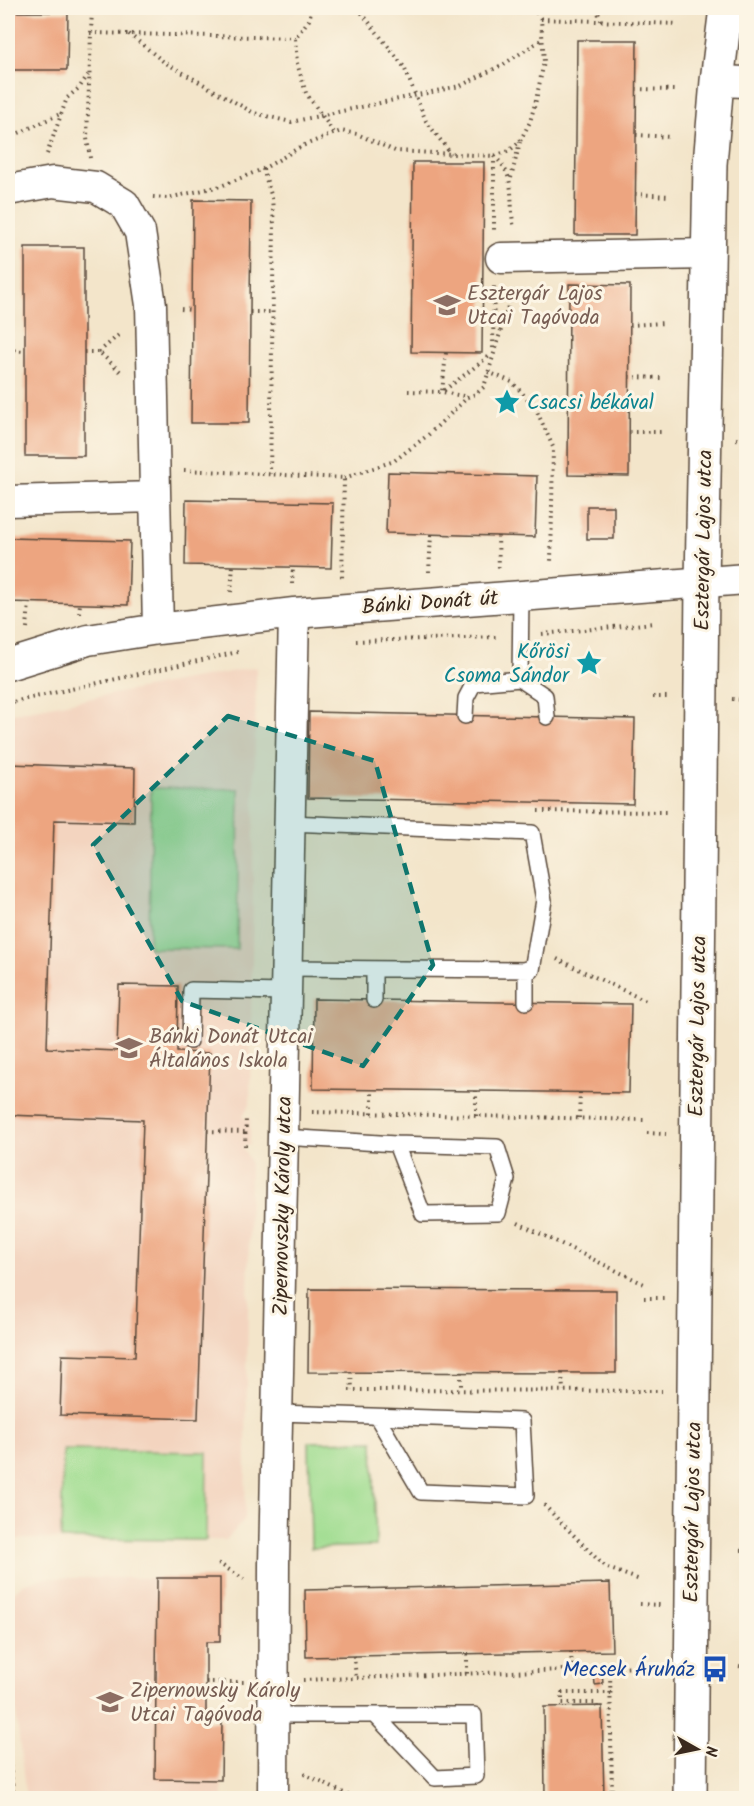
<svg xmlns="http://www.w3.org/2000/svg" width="754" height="1806" viewBox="0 0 754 1806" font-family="Kalam,sans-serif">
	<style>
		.built { fill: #f3d4bf }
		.green { fill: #a0dd91; stroke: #6e8458; stroke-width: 1.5 }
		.building { fill: #eda580 }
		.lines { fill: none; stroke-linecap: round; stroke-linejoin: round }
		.service-casing { stroke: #574638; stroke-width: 18 }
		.minor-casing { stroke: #574638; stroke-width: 33 }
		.tertiary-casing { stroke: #574638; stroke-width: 36 }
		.path { stroke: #574638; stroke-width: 4; stroke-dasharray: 1.5 4.5; stroke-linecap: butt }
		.service { stroke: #fff; stroke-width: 15 }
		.minor { stroke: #fff; stroke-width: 30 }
		.tertiary { stroke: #fff; stroke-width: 33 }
		.marked { fill: #0f766e; fill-opacity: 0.2; stroke: #0f766e; stroke-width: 4.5; stroke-dasharray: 12 8; stroke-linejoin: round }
		.labels { text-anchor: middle; stroke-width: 6; stroke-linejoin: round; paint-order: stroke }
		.education-label { font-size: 21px; fill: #785e54; stroke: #fcf5e5; text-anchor: start }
		.culture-label { font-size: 21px; fill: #0d838f; stroke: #fcf5e5; text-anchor: start }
		.street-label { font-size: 21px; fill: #3b2a1e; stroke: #fcf5e5 }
		.transit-label { font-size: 21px; fill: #164399; stroke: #fcf5e5; text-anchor: end }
	</style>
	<rect width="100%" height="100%" fill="#fcf5e5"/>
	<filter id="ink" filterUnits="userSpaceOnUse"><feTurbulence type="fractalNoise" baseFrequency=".0167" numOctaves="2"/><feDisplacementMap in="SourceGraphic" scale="12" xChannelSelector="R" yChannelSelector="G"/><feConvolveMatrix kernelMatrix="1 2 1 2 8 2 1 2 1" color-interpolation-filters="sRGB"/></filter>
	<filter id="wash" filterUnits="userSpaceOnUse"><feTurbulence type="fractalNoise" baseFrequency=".008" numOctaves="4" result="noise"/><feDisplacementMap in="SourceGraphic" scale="24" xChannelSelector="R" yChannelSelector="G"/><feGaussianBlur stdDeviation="1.35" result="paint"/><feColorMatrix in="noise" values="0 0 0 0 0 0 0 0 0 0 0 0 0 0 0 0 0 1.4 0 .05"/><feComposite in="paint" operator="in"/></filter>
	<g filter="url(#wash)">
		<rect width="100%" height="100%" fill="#f3e5ca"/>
		<path class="built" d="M256,667L250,1104L242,1118H250V1145L242,1146L250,1161L245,1519L226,1540L18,1539L8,1536V714Z
			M44,1578H220V1642L206,1643V1721H222V1798H26L8,1643V1603L11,1595L23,1584Z"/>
		<path class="green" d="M151,788L239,789L237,949L149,948Z
			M373,1441L376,1546L311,1548L309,1442Z
			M63,1450L207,1452L206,1540L61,1539Z"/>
		<g id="blocks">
			<path class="building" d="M8,12H68L67,70H8Z
				M577,40H637L635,235H575Z
				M413,162H484L482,353L411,352Z
				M193,200L251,201L249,423H191Z
				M25,247H84V456H25Z
				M569,284L630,285L629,476L568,475Z
				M388,472L537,476L535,537L386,533Z
				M186,500L333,503L331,568L185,565Z
				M587,506H614V539H587Z
				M8,538L130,541L128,605L8,602Z
				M309,712L635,719L633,804L308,798Z
				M8,764L135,768L134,822L54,820L47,1048L117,1051L119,985L178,986L177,1052L210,1053L198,1419L60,1415L62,1355L135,1357L143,1120L8,1115Z
				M314,999L631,1004L629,1093L313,1089Z
				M309,1289L616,1290V1373L308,1372Z
				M157,1578H220V1642H206V1722L222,1721L221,1780L155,1779Z
				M610,1583L612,1651L306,1657L305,1590Z
				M594,1673H602L603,1684L595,1685Z
				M602,1706L604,1798H545L544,1707Z"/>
		</g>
	</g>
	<g filter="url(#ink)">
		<use href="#blocks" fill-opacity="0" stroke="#574638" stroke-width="1.5"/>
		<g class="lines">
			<g class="service-casing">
				<path id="service" d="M520,679L545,696L547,717
					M465,716L466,698L474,683L520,679L521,595
					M286,968L532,970L544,900L532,833L289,823
					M374,969V1000
					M526,969V1002
					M190,1041L191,990L286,992
					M283,1137L396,1144L497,1147L507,1179L498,1213L423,1214L396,1144
					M278,1413L522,1421L526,1496L421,1492L377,1417
					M273,1715H474L476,1776L435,1778L376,1716"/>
			</g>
			<g class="minor-casing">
				<path id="minor" d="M717,81L746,82
					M8,190L53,182L96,187L124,204L140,232L151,305L158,629
					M501,258L709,254
					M8,501L155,497
					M8,665L88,640L158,629L294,613L746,579
					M273,1798L274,1564L294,613"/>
			</g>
			<g class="tertiary-casing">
				<path id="tertiary" d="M690,1798L702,582L710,164L717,81L726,8"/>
			</g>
			<path class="path" d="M312,8L309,20L295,38L297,63L306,93L335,134
				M358,8L404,67L426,121L451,154
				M596,8L602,22
				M29,12V8
				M541,19L678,24
				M90,33L295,38
				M129,34L164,62L254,113L291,122L460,86L504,64L541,40
				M636,89L674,90
				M636,135L671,137
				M8,138L60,114
				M47,154L67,98L79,88L88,75
				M494,156V231
				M494,156C518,177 508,199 514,228
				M90,158L87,138L92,8
				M263,169L272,198L274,225L270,474
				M511,178L520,142
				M635,194L669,196
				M153,197L168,198L221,186L263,169L302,146L341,131L357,134L395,151L494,156L509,151L520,141L530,122L536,100L544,62L541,19L533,8
				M181,309L192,310
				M250,312H271
				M630,325L664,323
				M493,348L494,286
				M8,350L24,351
				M84,352H99L123,374
				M99,352L121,333
				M446,353L442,392L492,354
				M488,372L512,382L535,407L553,447L551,564
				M629,377L663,378
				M408,391L442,392L468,397
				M629,432H662
				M736,439L746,440
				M184,470L344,478L342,580
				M344,478L394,461L428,435L468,397L476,394L484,387L514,286
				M498,536L499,568
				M429,572L431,534
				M292,584L293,567
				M231,592L233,565
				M79,613L80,604
				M27,628L29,602
				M8,630L16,629
				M542,634L654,623
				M356,641L498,637
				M653,697H671
				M732,699L746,700
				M8,703L238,652
				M538,811L669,812
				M557,959L648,1002
				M312,1112L647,1120
				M372,1113V1090
				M476,1116V1091
				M579,1118L580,1093
				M207,1131L245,1132
				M647,1133L666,1134
				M245,1146L246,1118
				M518,1223L644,1284
				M644,1298H664
				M351,1372L352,1390
				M461,1372V1390
				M562,1373L563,1391
				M349,1390L662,1391
				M744,1427H746
				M742,1496H746
				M544,1505L605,1567L640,1580
				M741,1550H746
				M218,1563L244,1579
				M640,1604L660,1605
				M741,1605H746
				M571,1652L572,1670
				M467,1654V1674
				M354,1656L356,1678
				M739,1666L746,1667
				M610,1668L612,1798
				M303,1680L640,1667
				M206,1682H245
				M597,1707L596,1703H562V1693H611
				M738,1722H746
				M8,1748L14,1798
				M304,1774L354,1798"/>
			<use href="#service" class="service"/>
			<use href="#minor" class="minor"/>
			<use href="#tertiary" class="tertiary"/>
		</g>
	</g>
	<path class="marked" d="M228,716L375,761L433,965L363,1066L182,1001L93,845Z"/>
	<defs>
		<g id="school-bare" transform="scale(2.07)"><path d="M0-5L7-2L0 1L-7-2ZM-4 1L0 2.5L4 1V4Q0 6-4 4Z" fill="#8d6e63" stroke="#fcf5e5" stroke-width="2.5" paint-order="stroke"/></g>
		<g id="sight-bare" transform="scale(2.07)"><path d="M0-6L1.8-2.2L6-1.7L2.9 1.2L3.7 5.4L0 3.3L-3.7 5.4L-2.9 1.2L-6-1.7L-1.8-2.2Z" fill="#0f9aa8" stroke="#fcf5e5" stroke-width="2.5" paint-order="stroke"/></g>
		<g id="bus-bare" transform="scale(2.07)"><path d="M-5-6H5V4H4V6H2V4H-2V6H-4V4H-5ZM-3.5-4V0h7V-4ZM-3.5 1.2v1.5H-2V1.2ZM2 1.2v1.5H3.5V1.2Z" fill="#1a4fb4" stroke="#fcf5e5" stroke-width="2.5" paint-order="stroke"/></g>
	</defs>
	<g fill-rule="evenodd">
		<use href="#school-bare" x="447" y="305"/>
		<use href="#sight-bare" x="507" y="402"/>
		<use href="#sight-bare" x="589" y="663"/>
		<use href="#school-bare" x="129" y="1048"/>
		<use href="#bus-bare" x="715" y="1669"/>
		<use href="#school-bare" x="110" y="1702"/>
	</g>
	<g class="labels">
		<g class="education-label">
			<text x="467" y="300">Esztergár Lajos<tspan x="467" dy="24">Utcai Tagóvoda</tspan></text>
			<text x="149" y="1043">Bánki Donát Utcai<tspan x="149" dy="24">Általános Iskola</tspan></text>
			<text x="130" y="1697">Zipernowsky Károly<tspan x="130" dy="24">Utcai Tagóvoda</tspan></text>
		</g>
		<g class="culture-label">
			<text x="527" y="409">Csacsi békával</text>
			<text x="569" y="658" text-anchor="end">Kőrösi<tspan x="569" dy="24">Csoma Sándor</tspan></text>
		</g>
		<g class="street-label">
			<text transform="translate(703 540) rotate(-89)" y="7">Esztergár Lajos utca</text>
			<text transform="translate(430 602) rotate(-4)" y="7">Bánki Donát út</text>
			<text transform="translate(697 1026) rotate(-89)" y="7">Esztergár Lajos utca</text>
			<text transform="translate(282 1206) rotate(-89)" y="7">Zipernovszky Károly utca</text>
			<text transform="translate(692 1512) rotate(-89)" y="7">Esztergár Lajos utca</text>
		</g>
		<g class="transit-label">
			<text x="695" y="1676">Mecsek Áruház</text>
		</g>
	</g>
	<rect width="754" height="1806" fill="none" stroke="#fcf5e5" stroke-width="30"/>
	<g transform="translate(697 1749) rotate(99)" stroke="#fcf5e5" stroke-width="4.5" paint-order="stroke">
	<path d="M0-4.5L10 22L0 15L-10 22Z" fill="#3b2a1e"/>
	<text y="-9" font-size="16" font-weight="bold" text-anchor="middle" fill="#3b2a1e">N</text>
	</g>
</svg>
